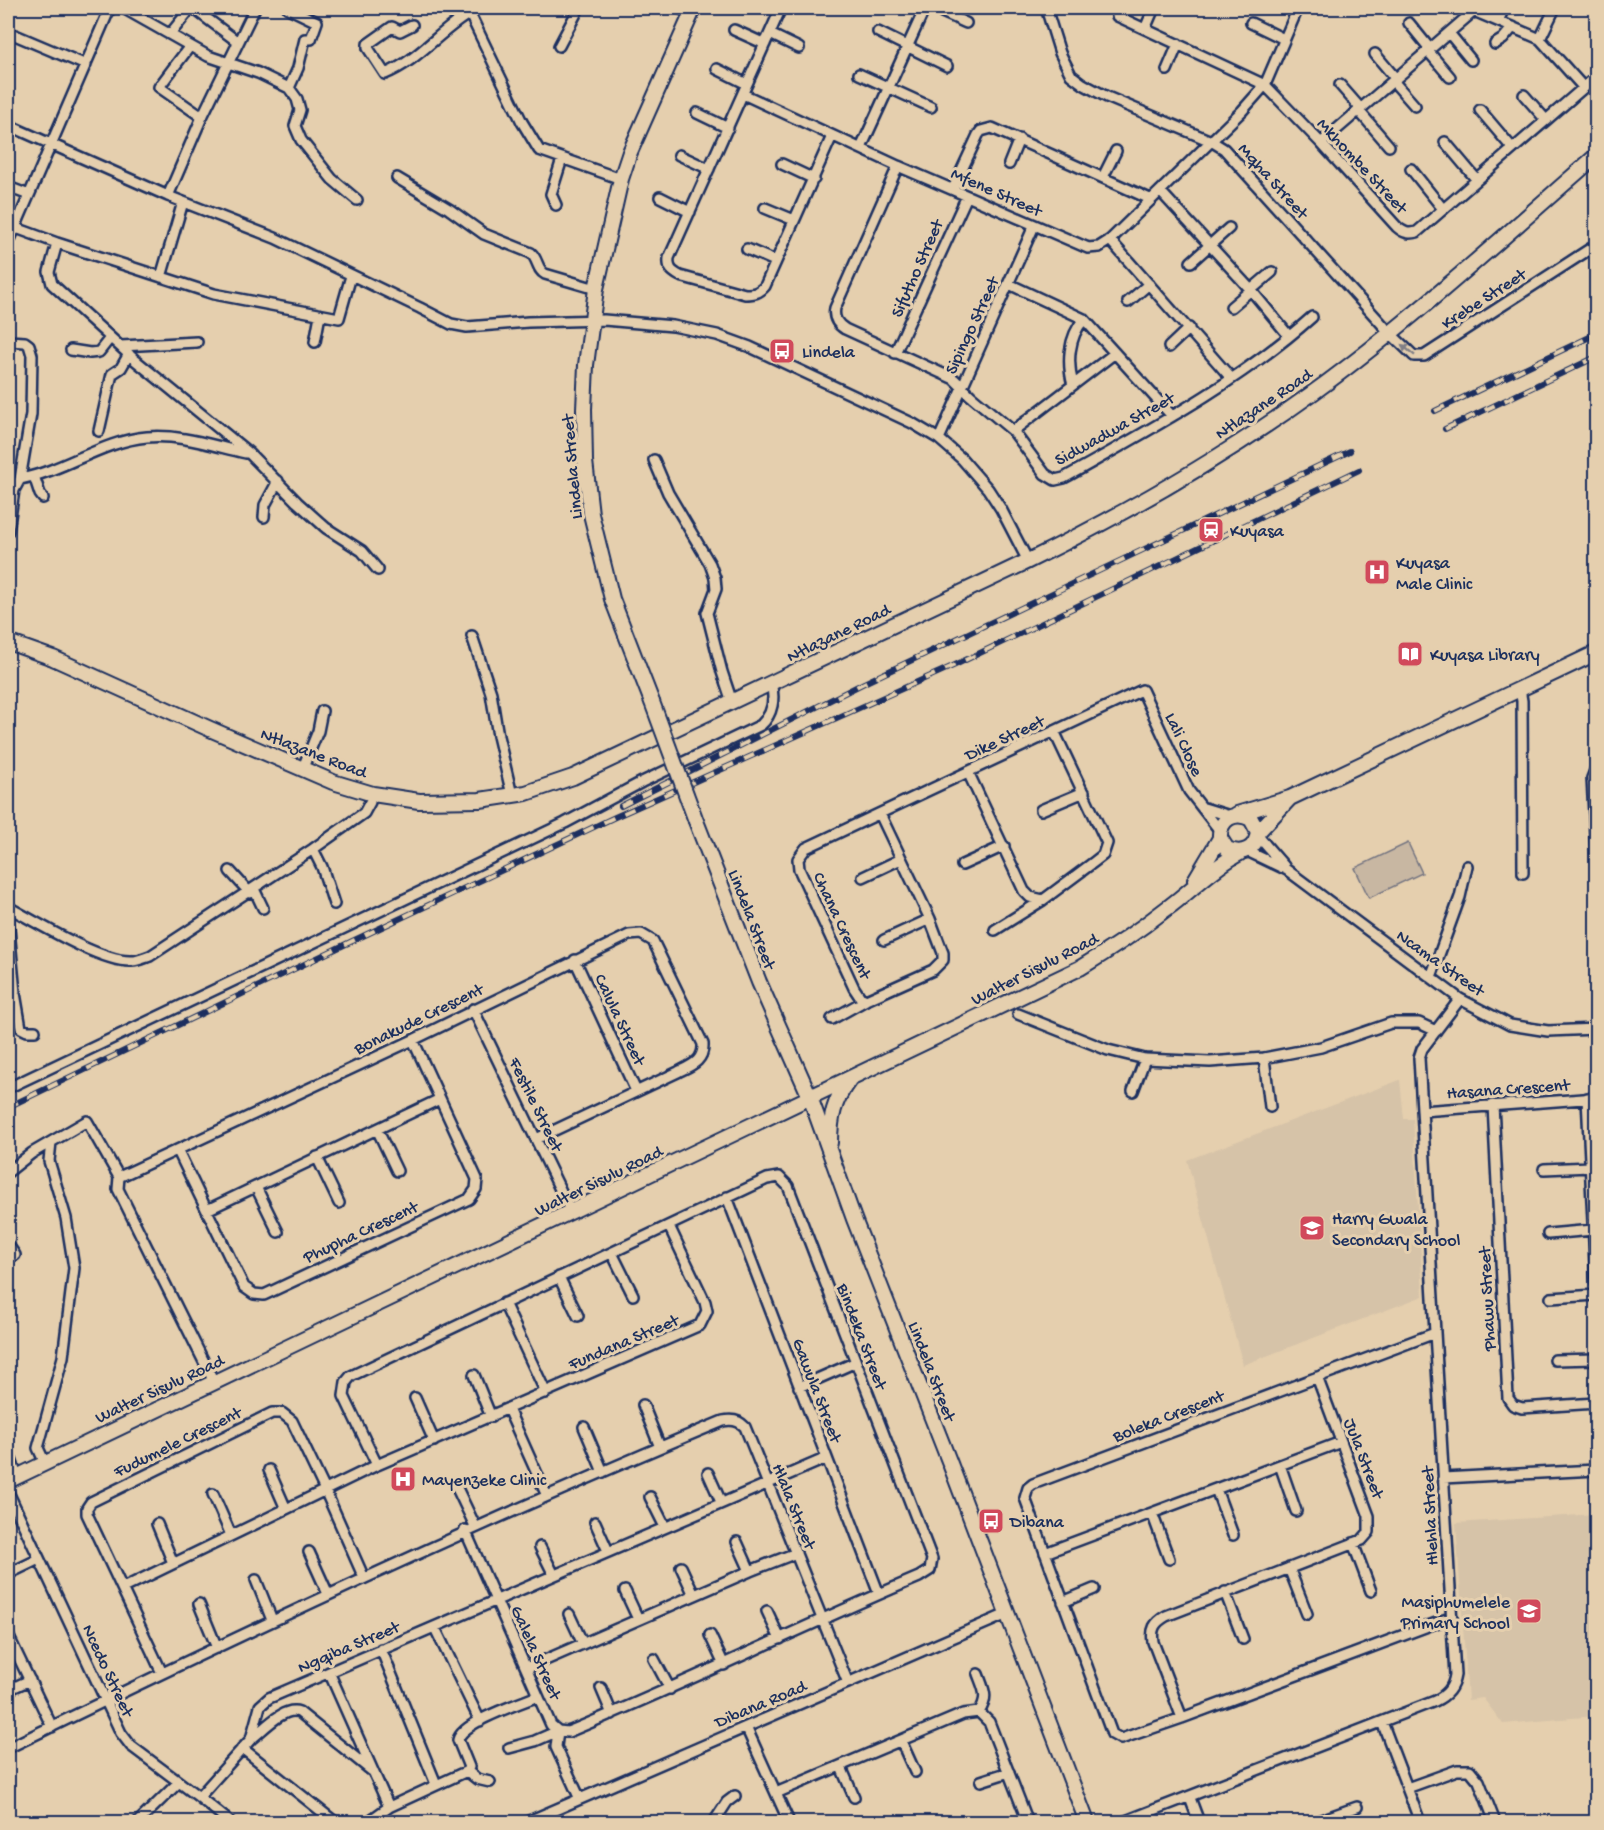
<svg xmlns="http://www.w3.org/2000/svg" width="1604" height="1830" viewBox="0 0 1604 1830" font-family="'Gochi Hand',sans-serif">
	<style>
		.built { fill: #d6c3a8 }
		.green { fill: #c8b7a2; stroke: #727380; stroke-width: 1.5 }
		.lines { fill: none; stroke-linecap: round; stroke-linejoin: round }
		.street-casing { stroke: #1b2f5e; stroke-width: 14 }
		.secondary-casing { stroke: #1b2f5e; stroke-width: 18 }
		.street { stroke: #e5cfae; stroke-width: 9 }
		.secondary { stroke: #e5cfae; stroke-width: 14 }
		.rail-casing { stroke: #1b2f5e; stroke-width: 6 }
		.rail { stroke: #e5cfae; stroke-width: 4; stroke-dasharray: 11; stroke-linecap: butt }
		.secondary-bridge-casing { stroke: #1b2f5e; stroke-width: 18; stroke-linecap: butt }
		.secondary-bridge { stroke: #e5cfae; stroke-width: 14 }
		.oneway { fill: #807f86 }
		.labels { text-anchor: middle; stroke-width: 6; stroke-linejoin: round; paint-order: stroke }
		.street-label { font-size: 18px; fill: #1b2f5e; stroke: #e5cfae }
		.poi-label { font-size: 18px; fill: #1b2f5e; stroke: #e5cfae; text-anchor: start }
	</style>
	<rect width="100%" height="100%" fill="#e5cfae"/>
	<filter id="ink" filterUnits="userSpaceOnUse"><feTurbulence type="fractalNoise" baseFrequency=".0167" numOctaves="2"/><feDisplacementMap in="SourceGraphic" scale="12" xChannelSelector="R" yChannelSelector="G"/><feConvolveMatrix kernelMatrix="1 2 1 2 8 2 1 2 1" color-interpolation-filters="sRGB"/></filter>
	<g filter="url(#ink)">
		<path class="built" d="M1400,1080L1404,1119H1413L1423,1296L1243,1365L1187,1160Z
			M1596,1514V1716L1503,1724L1483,1698L1468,1700L1456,1523Z"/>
		<path class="green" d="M1408,843L1422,873L1369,898L1355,868Z"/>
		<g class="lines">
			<g class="street-casing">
				<path id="street" d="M123,8L208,56L258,73L289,88L297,99L300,110L295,126L301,140L332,179L357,200
					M193,8L238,42
					M288,8L317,22L311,39H305L298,68L289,88
					M467,8L522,122L539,150L621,179
					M678,8L691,13
					M781,8L669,258C668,268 671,271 680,276L745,294C754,294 759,293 765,286L832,136
					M933,8L966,23
					M1046,8L1060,53L1071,75L1083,84L1107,97L1211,141L1224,149L1390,333L1414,356H1424L1596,245
					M1467,8L1540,39L1584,88
					M1117,16L1265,85L1321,143L1397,227C1404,233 1408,234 1417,232L1596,77
					M1498,21L1504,8
					M1251,23L1284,39
					M1409,23L1430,49
					M412,25L400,31L392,27L368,44V48L385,74C418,61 439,31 470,13
					M1145,29L1154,8
					M734,30L765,44
					M8,32L86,65
					M878,32L947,66
					M171,33L191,8
					M1449,33L1471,60
					M770,34L799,48
					M1540,39L1553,12
					M1495,44L1503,39L1513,27
					M190,46L159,87L202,117
					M559,46L579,8
					M1428,51L1450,77
					M1375,54L1396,79
					M717,69L747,84
					M1167,70L1178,44
					M859,74L931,107
					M1393,81L1415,106
					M1340,85L1361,109
					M743,94L898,166L1088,248L1099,247L1110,240L1242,111L1265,85L1298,8
					M1524,95L1546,120
					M1480,110L1513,149
					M1359,111L1389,146
					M697,113L728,128
					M8,125L168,196L275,238L420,308L451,324L467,327L528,322L604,320L673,326L717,335L750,347L912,423L939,439L962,459L988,489L1001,509L1028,561
					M1445,142L1477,180
					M1321,143L1474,11
					M861,148L925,8
					M679,155L709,169
					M782,164L814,179
					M1009,164L1019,139
					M898,166L835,308C833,318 837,324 845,329L954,379L970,395L1013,431L1045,474L1055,480L1064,478C1149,430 1238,383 1312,317
					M1411,169L1443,209
					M1103,177L1116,151
					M397,178L449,209L484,234L531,253C538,259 537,270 545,274L596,289
					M8,187L29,195
					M953,189L978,135L981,131L992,128L1150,199
					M1160,191L1251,290L1289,336
					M168,196L202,117L255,8
					M660,197L690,212
					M556,205L551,194L562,159
					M765,208L794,220
					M8,225L57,243L214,294L339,318L351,276
					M1110,240L1231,378
					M57,243L49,272L52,284L135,360L249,453L297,502L326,528L362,551L378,570
					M8,244L110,8
					M747,249L775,261
					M1191,262L1229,228
					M161,277L183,202
					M1009,284L1084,319L1172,416
					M1128,302L1149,284
					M1231,307L1272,272
					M8,341L25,342L29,345L32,355L31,414L20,479L14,490L8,531
					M315,342L320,315
					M121,346L197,342
					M1169,347L1189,328
					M71,350L90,353L99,352L110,338
					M895,353L967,196
					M1073,385C1067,363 1068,338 1084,319
					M99,431L112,374L121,368L129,354
					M1013,431L1115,353
					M939,439L1034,226
					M654,460L668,493L710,564L715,578L716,589L707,613L722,672L732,702
					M34,476L40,494L43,498
					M20,479C64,471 102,441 147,437C181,434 213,446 246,453
					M264,517L265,505L278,481
					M472,636L491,693L498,736L512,795
					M1520,689L1522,701L1523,873
					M1596,768L1592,778L1596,852
					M302,770L318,731L322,711
					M968,772L1024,891L1030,897L1043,900
					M1204,808L1230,816
					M1041,810L1084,792
					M1258,836L1284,866
					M1247,851L1287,870L1460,999L1510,1025L1548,1031L1596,1029
					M962,865L1004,846
					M230,871L250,893
					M863,877L901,859
					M254,889L263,908
					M334,904L322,867L313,849L364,813L370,802
					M8,907C36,922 102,963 132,961C138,961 144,958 150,956L313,849
					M8,919L15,993L21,1028L27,1031H35
					M995,930L1043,900L1094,862L1103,855L1107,843L1054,731
					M884,940L930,919
					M575,960L636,1091
					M1431,977L1460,897L1467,866
					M866,1000L860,997L854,988L799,869L798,859L806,848L1142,690L1189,791L1220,831
					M473,1009L571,1212
					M1018,1014L1108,1050L1145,1059L1210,1062L1264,1058L1321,1047L1391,1023H1419L1436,1031
					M832,1019L866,1000L933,970L943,960V953L930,919L880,814
					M1264,1058L1270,1107
					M8,1088L565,823L642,782L761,725C773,714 775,698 771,683
					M1133,1091L1145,1059
					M1587,1098L1596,1284
					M1493,1105L1508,1398L1513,1405L1522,1408L1596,1403
					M1422,1111L1596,1098
					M377,1129L397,1171
					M178,1151L244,1287L254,1294L264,1295L469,1199L476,1189L477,1179L413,1040
					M317,1157L339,1203
					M1544,1169L1590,1167
					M8,1172L32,1153L87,1121L119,1177
					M119,1177L413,1040L629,935L641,934L653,941L703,1044C704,1061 692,1065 678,1072L536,1139
					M119,1177L118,1189L214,1382
					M256,1187L278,1232
					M727,1197L879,1594
					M207,1210L440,1099
					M1548,1234L1593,1230
					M8,1245L15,1255
					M612,1253L633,1295
					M559,1277L578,1316
					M1551,1298L1596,1295
					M504,1303L546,1393
					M1435,1333L1033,1484L1028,1488L1025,1498L1112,1734L1121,1739L1182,1718L1452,1617
					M1555,1360L1596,1359
					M474,1375L491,1417
					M799,1387L856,1362
					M415,1398L434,1441
					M643,1405L660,1447
					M508,1409L547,1496
					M584,1427L603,1472
					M8,1451L17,1476
					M45,1463L38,1448L63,1357L74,1268L66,1218L49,1161L51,1142
					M377,1465L344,1396L346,1382L351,1376L767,1179L779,1177L788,1186L932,1559L930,1570L919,1577C801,1627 686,1683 568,1732L558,1731L551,1725L465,1530
					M1280,1465L1296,1511
					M269,1470L286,1509
					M708,1473L721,1502
					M1443,1478L1596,1470
					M455,1484L475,1526
					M1216,1489L1233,1535
					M8,1492L121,1733L131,1746L199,1797L230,1822
					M213,1494L231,1535
					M650,1497L665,1527
					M1152,1513L1169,1559
					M595,1522L608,1551
					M157,1524L173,1563
					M737,1542L750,1571
					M1353,1543L1371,1591
					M540,1547L554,1575
					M309,1552L328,1594
					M1045,1553L1341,1442
					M681,1567L694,1595
					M1289,1568L1307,1614
					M8,1574L39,1559
					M256,1580L272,1620
					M123,1588L377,1465L700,1325L707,1311L705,1302L669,1226
					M625,1591L638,1619
					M1225,1592L1243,1639
					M1063,1602L1094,1589
					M199,1604L217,1648
					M767,1611L780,1639
					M569,1614L583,1644
					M435,1628L480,1721
					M8,1635L52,1727
					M710,1635L724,1665
					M381,1649L436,1784
					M654,1659L670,1689
					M527,1668L750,1571L796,1553
					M329,1672L389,1807
					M162,1673L87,1514V1508L91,1502L272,1413H282L292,1421L325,1490L364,1578
					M978,1674C984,1690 989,1697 979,1712
					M601,1688L612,1714
					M8,1690L30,1680
					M1182,1718L1153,1642C1151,1629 1154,1623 1166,1616L1362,1540L1369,1532V1516L1317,1377
					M1382,1722L1420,1822
					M746,1727L789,1822
					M251,1739C263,1730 284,1706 299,1712L372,1771
					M901,1741L915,1772
					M8,1748C243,1633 481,1521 723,1421C732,1419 739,1420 745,1427L848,1683
					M242,1748L335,1822
					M509,1748L535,1741L558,1731L556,1747L580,1799
					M841,1767L854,1797
					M981,1781L1009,1772
					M490,1782L477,1779L467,1771L469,1767L458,1740C462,1722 521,1703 538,1696
					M1407,1788L1457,1770H1470L1479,1781L1495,1822
					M776,1793L963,1714L979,1712L989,1722L1028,1822
					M199,1797L251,1739L260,1706L269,1698L827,1458
					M1190,1798L1199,1822
					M138,1822L179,1782
					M368,1822L389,1807L467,1771
					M527,1822L1007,1614
					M714,1822L727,1802L735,1796
					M1123,1822L1435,1701C1447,1695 1453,1688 1455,1675L1419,1058L1422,1049L1460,999
					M1315,1822L1357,1807"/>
			</g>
			<g class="secondary-casing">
				<path id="secondary" d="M8,642L53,658L210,729L333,782L373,794L419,801L480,800L526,793L573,777L1028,561C1128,512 1224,457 1314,392C1413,320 1504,236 1596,156
					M652,702L612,599L591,514L585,461L584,409L586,365L596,289L621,179L630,152L694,8
					M1237,814L1290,798L1596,653
					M696,821L759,982L810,1097L854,1219L949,1461L1087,1822
					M1258,832L1289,799
					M1195,880L1220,838C1219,819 1235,810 1251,819L1258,832C1256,849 1243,856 1227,849L1220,838
					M830,1143C830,1118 834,1100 849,1080
					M8,1481L1080,968C1110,950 1138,931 1166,909C1191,891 1213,867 1240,853"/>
			</g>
			<use href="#street" class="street"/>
			<use href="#secondary" class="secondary"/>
			<g class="rail-casing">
				<path id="rail" d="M1435,411L1596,334
					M1445,429L1596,357
					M621,806L864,683L1350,451
					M8,1107L346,944L615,817L953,666L1359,470"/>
			</g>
			<use href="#rail" class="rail"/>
			<g class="secondary-bridge-casing">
				<path id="secondary-bridge" d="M652,702L696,821"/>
			</g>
			<use href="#secondary-bridge" class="secondary-bridge"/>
		</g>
		<defs><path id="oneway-solid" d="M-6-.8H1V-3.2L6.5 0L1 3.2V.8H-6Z" transform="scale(1.5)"/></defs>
		<use class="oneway" href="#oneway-solid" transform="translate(1408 350) rotate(-141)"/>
	</g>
	<defs>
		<g id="bus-square" transform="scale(1.35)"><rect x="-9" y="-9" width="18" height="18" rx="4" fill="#d1495b" stroke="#e5cfae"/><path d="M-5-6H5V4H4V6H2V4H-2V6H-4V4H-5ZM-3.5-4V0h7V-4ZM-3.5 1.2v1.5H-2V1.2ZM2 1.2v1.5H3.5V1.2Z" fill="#fff"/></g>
		<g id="station-square" transform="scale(1.35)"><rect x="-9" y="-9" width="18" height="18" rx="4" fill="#d1495b" stroke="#e5cfae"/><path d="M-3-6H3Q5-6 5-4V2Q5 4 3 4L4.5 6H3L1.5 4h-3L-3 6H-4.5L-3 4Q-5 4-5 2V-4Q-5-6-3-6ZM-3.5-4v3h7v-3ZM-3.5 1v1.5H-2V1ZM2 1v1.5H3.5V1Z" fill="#fff"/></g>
		<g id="hospital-square" transform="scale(1.35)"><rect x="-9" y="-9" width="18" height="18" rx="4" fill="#d1495b" stroke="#e5cfae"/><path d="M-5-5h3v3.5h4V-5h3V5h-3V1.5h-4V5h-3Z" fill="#fff"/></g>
		<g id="library-square" transform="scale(1.35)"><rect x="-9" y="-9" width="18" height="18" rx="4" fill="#d1495b" stroke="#e5cfae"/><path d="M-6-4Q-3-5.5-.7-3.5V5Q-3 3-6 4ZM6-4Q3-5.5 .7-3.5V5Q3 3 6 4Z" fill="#fff"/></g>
		<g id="school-square" transform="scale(1.35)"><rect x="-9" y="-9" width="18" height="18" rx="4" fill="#d1495b" stroke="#e5cfae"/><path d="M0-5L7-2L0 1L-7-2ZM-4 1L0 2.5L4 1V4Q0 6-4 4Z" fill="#fff"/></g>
	</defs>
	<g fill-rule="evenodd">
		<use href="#bus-square" x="782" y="351"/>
		<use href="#station-square" x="1211" y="530"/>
		<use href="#hospital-square" x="1377" y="572"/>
		<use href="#library-square" x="1410" y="654"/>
		<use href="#school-square" x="1312" y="1228"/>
		<use href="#hospital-square" x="403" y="1479"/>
		<use href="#bus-square" x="991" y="1521"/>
		<use href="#school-square" x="1529" y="1611"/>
	</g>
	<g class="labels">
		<g class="street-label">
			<text transform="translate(1363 165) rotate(47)" y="6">Mkhombe Street</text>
			<text transform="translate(1274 180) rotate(48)" y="6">Mqha Street</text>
			<text transform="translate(997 191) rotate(24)" y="6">Mfene Street</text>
			<text transform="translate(916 268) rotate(-66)" y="6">Sifutho Street</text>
			<text transform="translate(1483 298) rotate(-33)" y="6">Krebe Street</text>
			<text transform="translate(971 325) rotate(-65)" y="6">Sipingo Street</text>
			<text transform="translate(1263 403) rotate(-34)" y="6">Ntlazane Road</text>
			<text transform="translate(1114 428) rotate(-29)" y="6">Sidwadwa Street</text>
			<text transform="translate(571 467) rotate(-95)" y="6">Lindela Street</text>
			<text transform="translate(838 632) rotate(-26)" y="6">Ntlazane Road</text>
			<text transform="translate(1004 737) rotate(-25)" y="6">Dike Street</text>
			<text transform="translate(1185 744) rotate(65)" y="6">Lali Close</text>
			<text transform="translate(314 752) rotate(21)" y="6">Ntlazane Road</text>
			<text transform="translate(753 919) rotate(69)" y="6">Lindela Street</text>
			<text transform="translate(843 925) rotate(65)" y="6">Chana Crescent</text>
			<text transform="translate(1441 962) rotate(35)" y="6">Ncama Street</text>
			<text transform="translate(1034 968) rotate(-27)" y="6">Walter Sisulu Road</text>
			<text transform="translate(418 1018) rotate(-26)" y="6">Bonakude Crescent</text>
			<text transform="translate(621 1019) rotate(65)" y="6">Calula Street</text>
			<text transform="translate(1508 1088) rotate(-4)" y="6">Hasana Crescent</text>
			<text transform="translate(537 1104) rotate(64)" y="6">Festile Street</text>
			<text transform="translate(598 1180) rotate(-26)" y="6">Walter Sisulu Road</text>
			<text transform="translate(360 1231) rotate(-25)" y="6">Phupha Crescent</text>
			<text transform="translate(1486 1299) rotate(-93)" y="6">Phawu Street</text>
			<text transform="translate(863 1336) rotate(69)" y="6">Bindeka Street</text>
			<text transform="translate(623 1341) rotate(-23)" y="6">Fundana Street</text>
			<text transform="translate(933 1371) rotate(69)" y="6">Lindela Street</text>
			<text transform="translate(159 1388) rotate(-25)" y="6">Walter Sisulu Road</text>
			<text transform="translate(818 1390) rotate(69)" y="6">Gawula Street</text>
			<text transform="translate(1168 1415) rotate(-21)" y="6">Boleka Crescent</text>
			<text transform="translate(177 1441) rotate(-26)" y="6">Fudumele Crescent</text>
			<text transform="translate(1365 1458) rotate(69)" y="6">Jula Street</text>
			<text transform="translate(795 1506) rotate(68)" y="6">Hlala Street</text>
			<text transform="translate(1429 1516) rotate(-93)" y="6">Hlehla Street</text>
			<text transform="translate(348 1646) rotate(-23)" y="6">Ngqiba Street</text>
			<text transform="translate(537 1652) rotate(66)" y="6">Galela Street</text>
			<text transform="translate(109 1670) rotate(65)" y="6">Ncedo Street</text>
			<text transform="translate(760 1703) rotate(-23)" y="6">Dibana Road</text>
		</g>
		<g class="poi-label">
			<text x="802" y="357">Lindela</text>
			<text x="1230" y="536">Kuyasa</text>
			<text x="1396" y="568">Kuyasa<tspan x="1396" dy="21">Male Clinic</tspan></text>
			<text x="1430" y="660">Kuyasa Library</text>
			<text x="1332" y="1224">Harry Gwala<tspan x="1332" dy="21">Secondary School</tspan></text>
			<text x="422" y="1485">Mayenzeke Clinic</text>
			<text x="1010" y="1527">Dibana</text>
			<text x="1510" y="1607" text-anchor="end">Masiphumelele<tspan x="1510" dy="21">Primary School</tspan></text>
		</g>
	</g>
	<rect width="1604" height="1830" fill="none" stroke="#e5cfae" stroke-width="30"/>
	<rect x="15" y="15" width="1574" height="1800" fill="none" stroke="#1b2f5e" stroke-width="2" filter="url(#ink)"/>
</svg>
